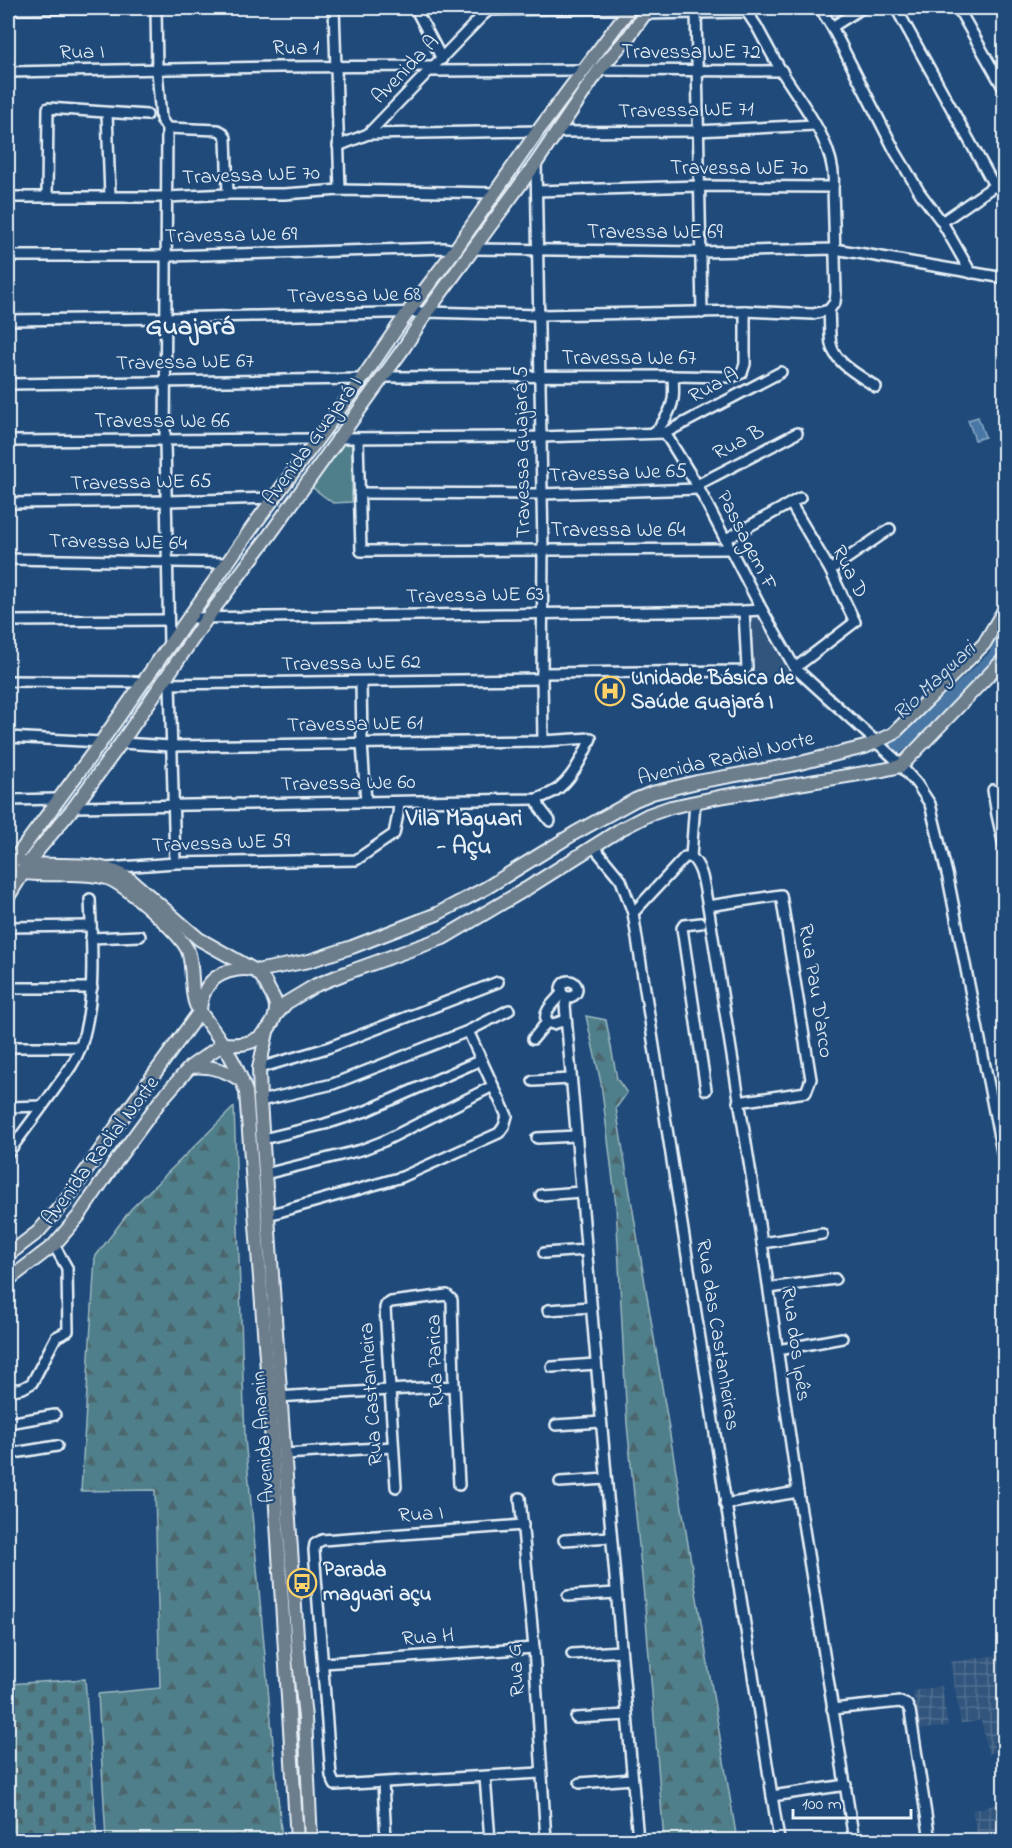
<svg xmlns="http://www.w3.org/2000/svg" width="1012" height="1848" font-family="'Indie Flower',sans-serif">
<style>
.built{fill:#33547d}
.industrial{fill:url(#industrial-grid)}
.forest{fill:url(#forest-firs);stroke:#9cb8c1;stroke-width:1.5}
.cemetery{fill:url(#cemetery-stones);stroke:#9cb8c1;stroke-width:1.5}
.park{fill:#507f8a;stroke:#9cb8c1;stroke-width:1.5}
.water{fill:#4a77a5;stroke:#89a8c6;stroke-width:1.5}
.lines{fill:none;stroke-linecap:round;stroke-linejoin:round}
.river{stroke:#4a77a5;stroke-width:14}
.minor-casing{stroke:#e8f1f8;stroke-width:14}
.major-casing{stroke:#e8f1f8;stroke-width:16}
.minor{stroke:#1f4a7a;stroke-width:9}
.major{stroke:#6c7d8c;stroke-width:12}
.labels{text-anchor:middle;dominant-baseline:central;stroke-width:4.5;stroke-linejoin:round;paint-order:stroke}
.street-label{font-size:21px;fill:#e8f1f8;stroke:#1f4a7a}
.poi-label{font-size:21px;font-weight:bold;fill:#e8f1f8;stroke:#1f4a7a;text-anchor:start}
.water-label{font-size:22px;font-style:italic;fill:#d0dfec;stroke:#1f4a7a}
.quarter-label{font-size:24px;font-weight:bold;fill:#e8f1f8;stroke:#1f4a7a}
.district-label{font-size:27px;font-weight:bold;fill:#e8f1f8;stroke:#1f4a7a}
</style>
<defs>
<pattern id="industrial-grid" width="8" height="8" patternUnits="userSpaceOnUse" patternTransform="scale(1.5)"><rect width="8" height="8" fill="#33547d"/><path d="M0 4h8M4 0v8" fill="none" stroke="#516d90"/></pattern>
<pattern id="forest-firs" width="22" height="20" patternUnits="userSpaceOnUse" patternTransform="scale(1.5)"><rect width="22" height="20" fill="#507f8a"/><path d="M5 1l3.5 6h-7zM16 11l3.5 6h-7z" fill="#4c666d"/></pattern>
<pattern id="cemetery-stones" width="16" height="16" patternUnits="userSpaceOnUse" patternTransform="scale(1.5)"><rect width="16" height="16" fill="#507f8a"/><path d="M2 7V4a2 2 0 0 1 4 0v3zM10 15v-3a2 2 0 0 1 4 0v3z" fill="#4c666d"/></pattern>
</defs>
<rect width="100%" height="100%" fill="#1f4a7a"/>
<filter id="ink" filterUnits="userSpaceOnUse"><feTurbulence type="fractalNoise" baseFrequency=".0167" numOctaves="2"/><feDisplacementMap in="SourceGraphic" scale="12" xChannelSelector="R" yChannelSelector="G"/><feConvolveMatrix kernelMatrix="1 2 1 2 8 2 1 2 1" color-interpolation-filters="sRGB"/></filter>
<g filter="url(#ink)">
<polygon class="built" points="760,617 791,678 756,678 747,618"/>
<g class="industrial">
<polygon points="1004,1654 1004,1750 988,1754 981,1720 961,1724 950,1662"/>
<polygon points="942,1686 948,1726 919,1730 913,1691"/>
<polygon points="1004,1803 1004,1840 978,1840 972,1810"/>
</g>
<g class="forest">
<polygon points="586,1016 606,1020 617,1079 627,1093 616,1108 737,1840 664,1840 645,1607 627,1424 616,1205 601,1083"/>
<polygon points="234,1107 245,1438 282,1840 106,1840 98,1694 160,1688 155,1490 81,1491 95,1257 131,1209"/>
</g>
<polygon class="cemetery" points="85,1679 97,1840 8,1840 8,1684"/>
<polygon class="park" points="338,443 352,444 352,502 333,503 309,485"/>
<polygon class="water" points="978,417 985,437 975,440 968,420"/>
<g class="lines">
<polyline class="river" points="889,754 927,721 995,657 1004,637"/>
<g class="minor-casing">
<g id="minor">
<polyline points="156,8 157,70 161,119 167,128 165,440 169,644"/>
<polyline points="334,8 340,190"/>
<polyline points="415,8 442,59"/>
<polyline points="820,8 832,27 895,151 920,193 942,222 971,273"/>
<polyline points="896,8 995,187"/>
<polyline points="958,8 1004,89"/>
<polyline points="8,9 139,8"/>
<polyline points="489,10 629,8"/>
<polyline points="696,10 702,313"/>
<path d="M645 14 747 12 757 27C765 42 773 57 782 72 802 104 838 148 833 187L836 293 835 302 829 310C830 321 829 333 831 344 835 364 861 376 876 387"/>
<polyline points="832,27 862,8"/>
<polyline points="599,70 782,71"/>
<polyline points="430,71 584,70"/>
<polyline points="8,72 279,67 435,66"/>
<polyline points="107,113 110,196"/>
<polyline points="167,128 218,130 222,132 226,138 228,194"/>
<polyline points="558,132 697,131 815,125"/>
<polyline points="368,134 538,131"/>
<polyline points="338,146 368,134 483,15 492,8"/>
<polyline points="536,163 543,549 542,679 543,741"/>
<polyline points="537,191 699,186 833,187"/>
<polyline points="47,196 48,108 147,115"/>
<polyline points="8,197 167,197 228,194 284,194 340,190 495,193"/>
<polyline points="942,222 1004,179"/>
<polyline points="474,249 701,252 835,249 1004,278"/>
<polyline points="8,256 167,256 445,248 455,250"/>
<polyline points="8,320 166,318 427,312 539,315 745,311 813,314 829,310"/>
<polyline points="382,377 673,376 732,377 742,373 745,364 745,311"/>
<polyline points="8,384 362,379"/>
<path d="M652 433C659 430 661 425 665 419 675 403 674 394 673 376"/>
<polyline points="665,433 697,485 762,610 795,668 894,758 917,784 930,804 948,878 1004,1162"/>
<polyline points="337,438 540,437 665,433 781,372"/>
<polyline points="358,439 361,551 731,549"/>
<polyline points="8,441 317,439"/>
<polyline points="697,485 797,433"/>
<polyline points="359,493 541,494 699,489"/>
<polyline points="8,503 168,501 276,498"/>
<polyline points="791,504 830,570 855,622 795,668"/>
<polyline points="726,539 800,498"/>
<polyline points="8,559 227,563"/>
<polyline points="830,570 890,529"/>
<polyline points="190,618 744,611 762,610"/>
<polyline points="8,621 168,620"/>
<polyline points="542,673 744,671 747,668 744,611"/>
<polyline points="8,681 143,682"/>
<polyline points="361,682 362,743 366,802"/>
<polyline points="170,683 175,863"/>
<polyline points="161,684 542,679"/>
<polyline points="8,737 101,742"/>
<polyline points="993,790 997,815 1004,846"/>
<polyline points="537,799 540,808 550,821"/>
<polyline points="8,800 58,799"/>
<path d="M74 807 537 799C545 796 553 793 559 788 574 776 584 755 591 738L543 741 171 746 121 743"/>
<polyline points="593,846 621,880 633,913 779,1840"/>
<path d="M691 857C704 868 704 890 708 906L762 1243 798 1492 854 1840"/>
<polyline points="691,857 695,802"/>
<polyline points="107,868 175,863 356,860 394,834 398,814 399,802"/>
<polyline points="708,906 781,895 811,1079 806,1092 738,1102"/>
<polyline points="633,913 685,857 691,857"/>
<polyline points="701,923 684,925 682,928 706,1090"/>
<polyline points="8,927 91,926"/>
<polyline points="91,938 140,936"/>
<circle cx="569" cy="989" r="8"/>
<polyline points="8,988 92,988"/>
<path d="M562 993C556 1001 541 1012 547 1022L553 1024 566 1020"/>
<polyline points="567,997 565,1005 638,1840"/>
<polyline points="533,1039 547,1022"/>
<polyline points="8,1047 81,1047"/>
<polyline points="259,1068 327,1048 498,982"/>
<polyline points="533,1081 571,1079"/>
<polyline points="260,1101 333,1084 468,1031 509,1010"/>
<polyline points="8,1107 42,1106"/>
<polyline points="537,1138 576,1136"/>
<polyline points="263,1139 325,1124 366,1111 481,1060"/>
<path d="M8 1153C24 1131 41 1109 57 1086 66 1074 76 1061 81 1046 96 998 92 949 90 899"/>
<polyline points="265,1174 361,1150 384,1141 493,1086"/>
<polyline points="541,1195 581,1192"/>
<polyline points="268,1215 402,1177 499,1133 504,1126 507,1116 468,1031"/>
<polyline points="762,1243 822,1234"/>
<polyline points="544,1253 586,1250"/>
<polyline points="769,1288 835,1279"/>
<polyline points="548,1310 591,1307"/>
<polyline points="778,1350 842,1338"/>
<polyline points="552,1367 596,1364"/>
<polyline points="8,1391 23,1388 32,1383 56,1337 68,1331 67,1268 54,1245"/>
<polyline points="277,1397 454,1386"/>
<polyline points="8,1423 55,1415"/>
<polyline points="556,1425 601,1422"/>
<polyline points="8,1454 57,1446"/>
<polyline points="285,1454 393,1447"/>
<polyline points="560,1482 606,1479"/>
<polyline points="396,1487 385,1308 386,1305 391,1302 447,1295 452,1300 454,1386 459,1485"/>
<polyline points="520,1498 534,1648 546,1840"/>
<polyline points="725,1504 798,1492"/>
<polyline points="523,1525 322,1540 315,1544 314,1550 331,1776 335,1785 540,1773"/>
<polyline points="564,1540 611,1537"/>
<polyline points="568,1596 616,1593"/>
<polyline points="572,1654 621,1651"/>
<polyline points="324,1663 534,1648"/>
<polyline points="832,1709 900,1702 907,1705 910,1711 930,1840"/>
<polyline points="576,1718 627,1715"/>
<polyline points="485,1777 490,1840"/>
<polyline points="383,1783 386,1840"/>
<polyline points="580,1783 632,1779"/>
<polyline points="772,1796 846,1785"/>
</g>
</g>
<g class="major-casing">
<g id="major">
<path d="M24 863C62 869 98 857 132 881L199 939 256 971"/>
<polyline points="8,868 101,742 254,525 362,379 408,312 455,250 538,131 630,8"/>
<path d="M8 869C40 880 75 869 107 878 125 884 181 934 188 951 194 967 190 992 196 1005 204 1019 214 1030 222 1043 233 1058 240 1074 246 1092L269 1397 297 1840"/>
<polyline points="8,897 34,855 74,807 121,743 207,618 268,537 403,349 427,312 536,163 599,70 629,36 649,8"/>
<polyline points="256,971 309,961 352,947 437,914 486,888 575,833 635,800 652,793 697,782 792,765 865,747 893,734 984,644 1004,610"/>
<path d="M200 1010C201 996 207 982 220 975 229 970 245 967 255 971 262 975 266 983 269 990 271 994 274 998 275 1002 280 1020 263 1040 246 1043 239 1045 231 1044 223 1044"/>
<polyline points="275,1016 286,1003 316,985 346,973 443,938 526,889 621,829 648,815 671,807 719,797 883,770 901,766 1004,659"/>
<polyline points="267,1032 259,1068 260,1101 298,1650 305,1718 311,1840"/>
<path d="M191 1067C210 1065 226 1070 242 1081"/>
<polyline points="8,1255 38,1232 67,1199 123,1117 200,1011"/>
<polyline points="8,1280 54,1245 78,1217 119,1157 160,1101 190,1067 223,1044"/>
</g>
</g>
<use href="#minor" class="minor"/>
<use href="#major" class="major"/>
</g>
</g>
<defs>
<g id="hospital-ring" transform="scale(1.5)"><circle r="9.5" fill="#1f4a7a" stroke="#ffd166" stroke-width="1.5"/><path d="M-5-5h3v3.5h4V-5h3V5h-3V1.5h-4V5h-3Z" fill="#ffd166"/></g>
<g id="bus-ring" transform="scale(1.5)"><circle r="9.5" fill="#1f4a7a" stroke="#ffd166" stroke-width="1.5"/><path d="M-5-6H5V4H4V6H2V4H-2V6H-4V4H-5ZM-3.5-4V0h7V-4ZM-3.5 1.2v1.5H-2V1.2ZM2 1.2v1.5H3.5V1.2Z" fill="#ffd166"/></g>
</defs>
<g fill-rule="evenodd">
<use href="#hospital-ring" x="610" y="691"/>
<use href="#bus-ring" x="302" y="1583"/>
</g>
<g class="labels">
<g class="street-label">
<text x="296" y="49">Rua 1</text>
<text transform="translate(82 53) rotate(-1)">Rua I</text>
<text x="691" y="53">Travessa WE 72</text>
<text transform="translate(406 70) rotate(-46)">Avenida A</text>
<text transform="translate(686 111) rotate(-1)">Travessa WE 71</text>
<text x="739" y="169">Travessa WE 70</text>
<text transform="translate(251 176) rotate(-2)">Travessa WE 70</text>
<text x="655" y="233">Travessa WE 69</text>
<text transform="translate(231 236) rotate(-1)">Travessa We 69</text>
<text transform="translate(354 296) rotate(-1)">Travessa We 68</text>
<text x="629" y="359">Travessa We 67</text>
<text transform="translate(185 363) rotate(-1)">Travessa WE 67</text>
<text transform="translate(714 386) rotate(-28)">Rua A</text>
<text x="162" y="422">Travessa We 66</text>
<text transform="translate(313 441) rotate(-54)">Avenida Guajará I</text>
<text transform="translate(739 443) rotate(-27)">Rua B</text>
<text transform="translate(523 452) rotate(-91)">Travessa Guajará 5</text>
<text transform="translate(618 474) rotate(-2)">Travessa We 65</text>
<text transform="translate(141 483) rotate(-1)">Travessa WE 65</text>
<text x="618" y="531">Travessa We 64</text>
<text transform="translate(746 541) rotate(63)">Passagem F</text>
<text transform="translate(118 543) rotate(1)">Travessa WE 64</text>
<text transform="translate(849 572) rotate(63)">Rua D</text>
<text transform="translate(475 596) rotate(-1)">Travessa WE 63</text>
<text transform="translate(351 664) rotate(-1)">Travessa WE 62</text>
<text transform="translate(355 725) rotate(-1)">Travessa WE 61</text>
<text transform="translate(726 759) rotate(-13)">Avenida Radial Norte</text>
<text transform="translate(348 784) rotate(-1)">Travessa We 60</text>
<text transform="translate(221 844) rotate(-2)">Travessa WE 59</text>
<text transform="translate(815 991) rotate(81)">Rua Pau D'arco</text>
<text transform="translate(101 1151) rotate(-53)">Avenida Radial Norte</text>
<text transform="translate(717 1335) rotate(81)">Rua das Castanheiras</text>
<text transform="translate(795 1344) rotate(82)">Rua dos Ipês</text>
<text transform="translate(436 1361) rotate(-92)">Rua Parica</text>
<text transform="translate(372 1394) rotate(-94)">Rua Castanheira</text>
<text transform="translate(264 1437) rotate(-94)">Avenida Ananin</text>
<text transform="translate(421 1515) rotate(-4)">Rua I</text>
<text transform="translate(428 1638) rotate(-4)">Rua H</text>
<text transform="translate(517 1670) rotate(-94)">Rua G</text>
</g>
<g class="poi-label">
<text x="631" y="679">Unidade Básica de<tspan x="631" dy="24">Saúde Guajará I</tspan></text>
<text x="323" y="1571">Parada<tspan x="323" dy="24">maguari açu</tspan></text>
</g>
<g class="water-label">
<text transform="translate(935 682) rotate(-43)">Rio Maguari</text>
</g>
<g class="quarter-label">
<text x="464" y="819">Vila Maguari<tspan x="464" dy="28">- Açu</tspan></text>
</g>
<g class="district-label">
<text x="190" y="327">Guajará</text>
</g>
</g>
<rect width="1012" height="1848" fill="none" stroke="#1f4a7a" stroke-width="30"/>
<rect x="15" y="15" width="982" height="1818" fill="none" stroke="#e8f1f8" stroke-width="2" filter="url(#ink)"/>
<path d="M793 1809v9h118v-9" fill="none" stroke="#e8f1f8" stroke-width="3"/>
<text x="802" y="1809" font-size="18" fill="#e8f1f8" stroke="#1f4a7a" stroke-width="4.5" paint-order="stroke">100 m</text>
</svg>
